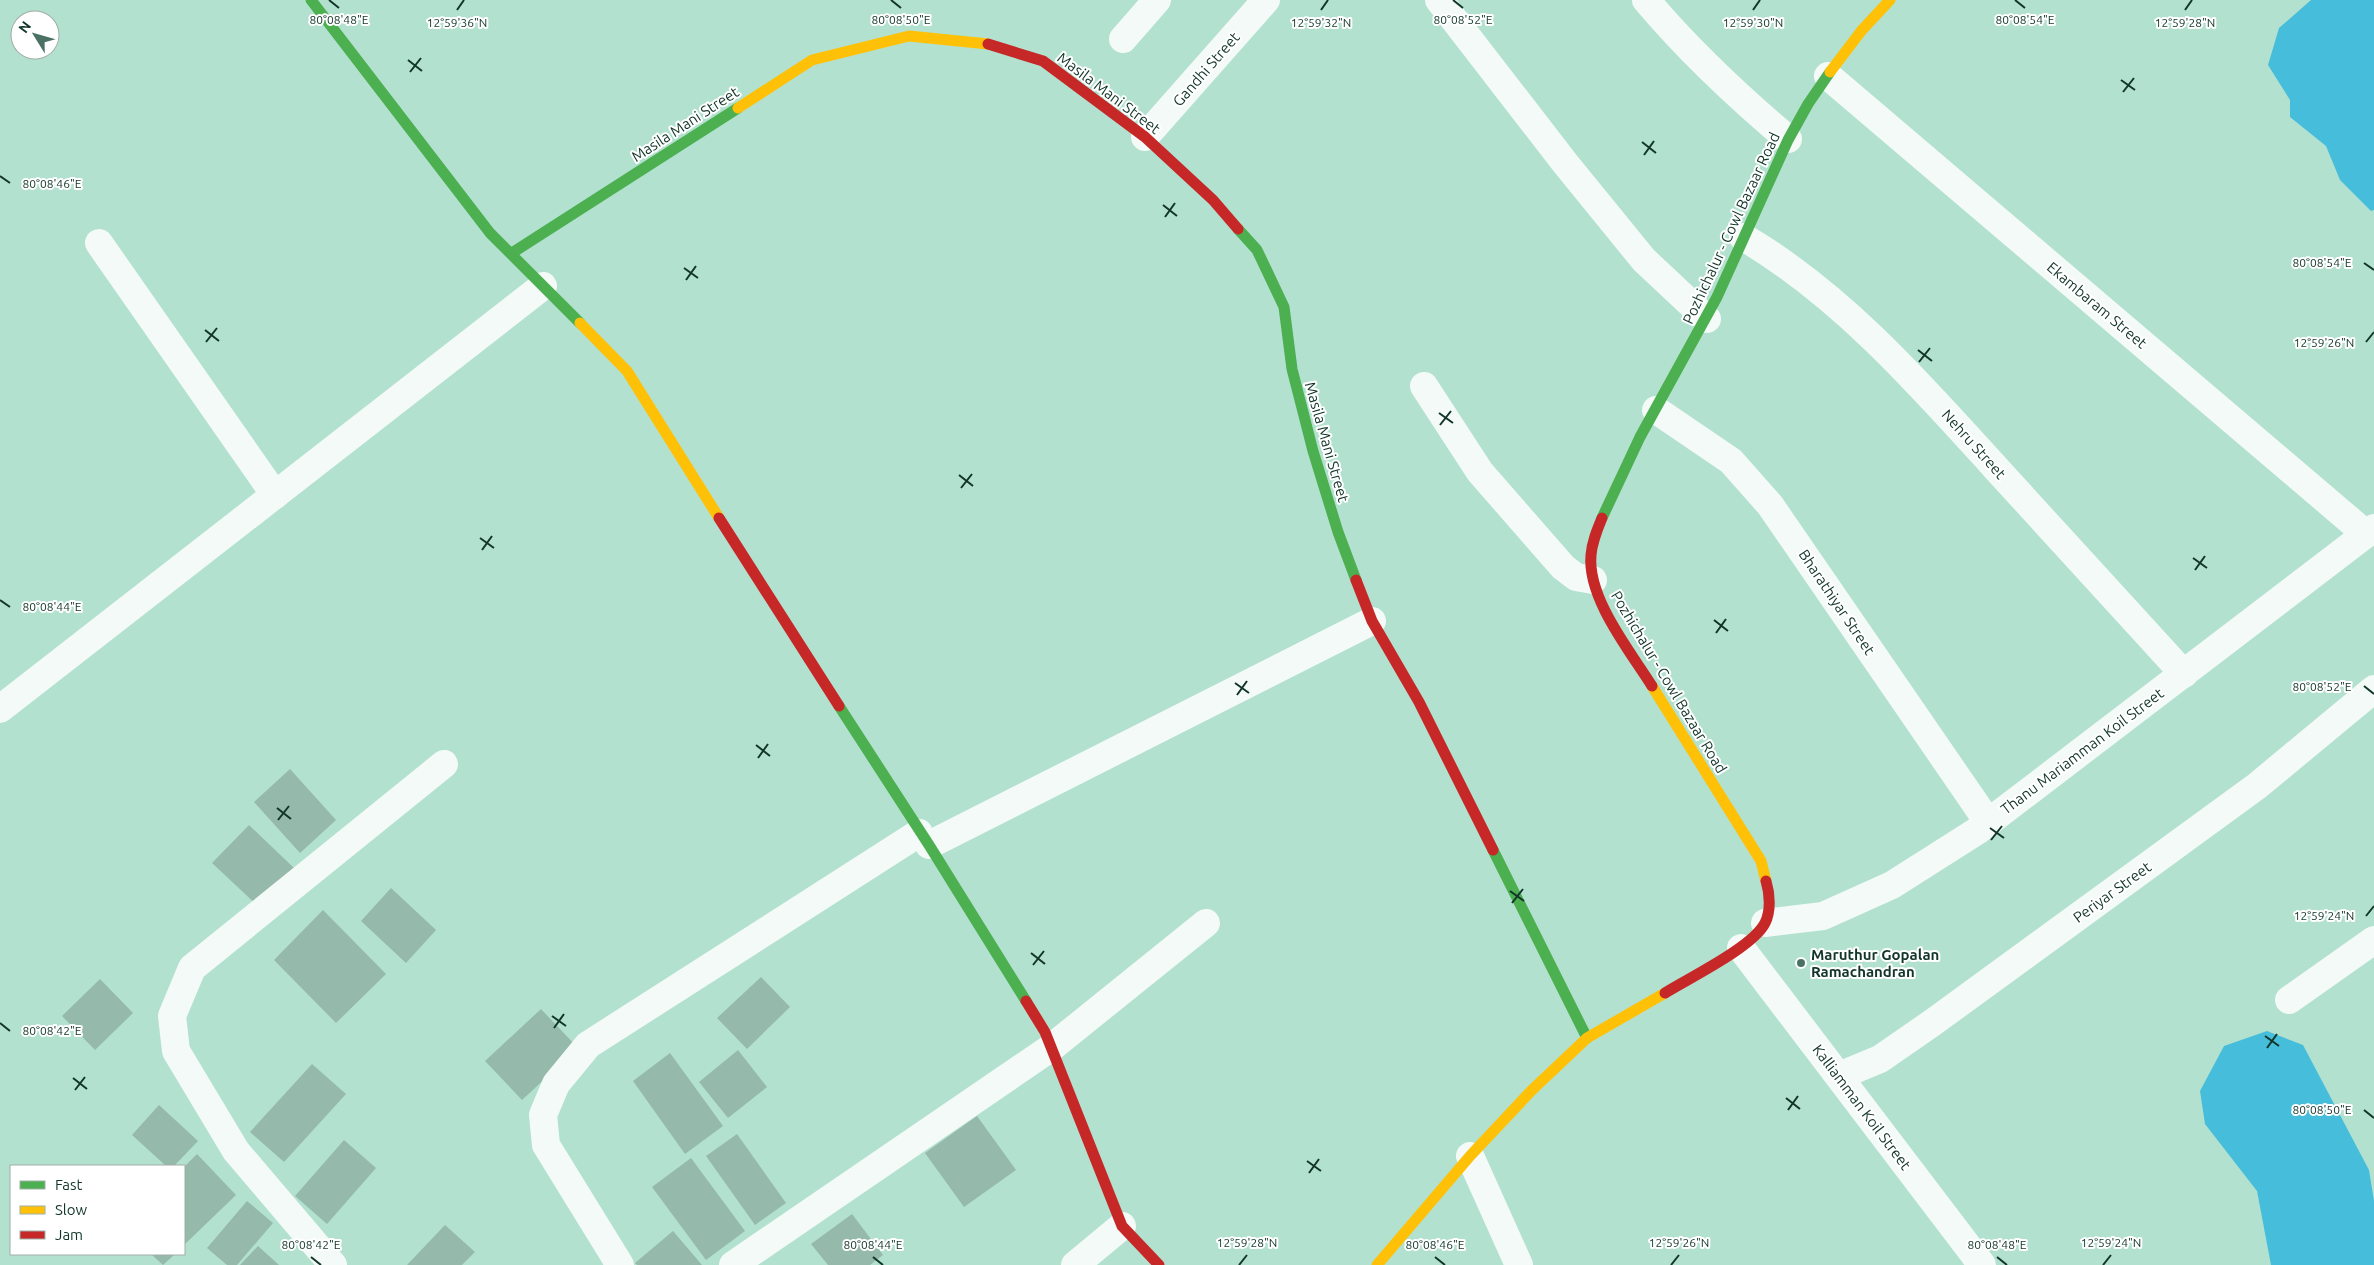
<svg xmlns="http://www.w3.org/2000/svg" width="2374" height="1265" font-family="Ubuntu,sans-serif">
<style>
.water{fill:#46bdda}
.building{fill:#95b9ab}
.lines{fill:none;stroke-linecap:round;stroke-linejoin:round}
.street{stroke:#f4faf8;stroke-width:28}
.fast{stroke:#4caf50;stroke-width:11}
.slow{stroke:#ffc107;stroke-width:11}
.jam{stroke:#c62828;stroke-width:11}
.ticks{fill:none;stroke:#123529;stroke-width:2}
.poi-dot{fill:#4a7163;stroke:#fff;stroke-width:2}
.labels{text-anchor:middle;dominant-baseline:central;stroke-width:4;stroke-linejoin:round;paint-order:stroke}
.street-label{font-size:15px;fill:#123529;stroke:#fff}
.poi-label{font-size:15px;font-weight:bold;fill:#123529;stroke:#fff;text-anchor:start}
.ticks-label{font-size:12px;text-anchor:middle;fill:#123529;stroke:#fff;stroke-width:4;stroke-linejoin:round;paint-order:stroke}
</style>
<rect width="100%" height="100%" fill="#b3e1cf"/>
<g class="water">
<polygon points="2311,0 2374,0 2374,210 2371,211 2340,180 2326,146 2290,117 2290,100 2268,65 2279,28"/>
<polygon points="2267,1031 2303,1045 2369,1170 2374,1201 2374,1265 2271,1265 2257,1191 2205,1124 2200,1091 2224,1046"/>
</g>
<g class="building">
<polygon points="290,769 336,820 300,853 254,802"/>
<polygon points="249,825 294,868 258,906 212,863"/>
<polygon points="391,888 436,930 406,963 361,921"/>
<polygon points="323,910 386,974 336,1023 274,960"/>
<polygon points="761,977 790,1007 747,1049 717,1018"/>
<polygon points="100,979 133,1013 95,1050 62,1016"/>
<polygon points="541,1009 578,1048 522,1100 485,1061"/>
<polygon points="738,1050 767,1087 728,1118 699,1082"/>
<polygon points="670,1053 723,1126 685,1154 633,1081"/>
<polygon points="312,1064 346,1094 284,1162 250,1132"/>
<polygon points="159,1105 198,1141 174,1166 166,1166 132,1135"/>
<polygon points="977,1116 1016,1170 964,1207 925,1153"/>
<polygon points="737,1134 786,1203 755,1225 706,1156"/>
<polygon points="344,1140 376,1168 327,1224 295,1196"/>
<polygon points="197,1154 236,1195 184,1245 184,1167"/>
<polygon points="691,1158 745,1231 706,1260 652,1187"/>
<polygon points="247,1201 273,1223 237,1265 227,1265 207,1248"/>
<polygon points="852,1214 883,1255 870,1265 828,1265 811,1244"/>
<polygon points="445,1225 475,1252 462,1265 407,1265"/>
<polygon points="673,1231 702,1265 637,1265 635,1263"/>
<polygon points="258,1246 279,1265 240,1265"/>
<polygon points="151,1254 175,1254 163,1265"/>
</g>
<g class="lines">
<g class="street">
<polyline points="1439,0 1565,163 1644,260 1707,319"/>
<path d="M1646 0C1689 51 1737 96 1788 139"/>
<polyline points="1123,39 1157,0"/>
<polyline points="1828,76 2366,534"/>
<polyline points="1145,137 1266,0"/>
<path d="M1743 237C1840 294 1918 382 1993 465 2057 535 2120 604 2184 674"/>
<polyline points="99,243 275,495"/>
<polyline points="1424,386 1480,472 1563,567 1576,577 1593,580"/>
<polyline points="1656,410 1731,461 1770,505 1988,822"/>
<polyline points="0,709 543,286"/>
<polyline points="929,845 1372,621"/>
<polyline points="1765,923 1823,916 1892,885 1977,831 2374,528"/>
<polyline points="1741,948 1982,1265"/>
<polyline points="2289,1000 2374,940"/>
<polyline points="1839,1076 1880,1059 1932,1023 2257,786 2374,689"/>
<polyline points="1470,1156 1519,1265"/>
<polyline points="333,1265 236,1151 176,1051 172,1016 192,968 444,764"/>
<polyline points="620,1265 546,1145 543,1115 556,1084 588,1045 919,833"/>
<polyline points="733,1265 1052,1047 1206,923"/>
<polyline points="1075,1265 1122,1226"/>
</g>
<g class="fast">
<polyline points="311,0 490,233 580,323"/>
<polyline points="1238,229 1257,250 1284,307 1292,369 1313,451 1338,532 1356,580"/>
<polyline points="512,253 738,108"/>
<polyline points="1602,518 1640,437 1717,297 1788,140 1808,104 1830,72"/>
<polyline points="839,706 929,845 1026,1001"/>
<polyline points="1493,850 1587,1038"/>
</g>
<g class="slow">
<polyline points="1830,72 1862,30 1890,0"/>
<polyline points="738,108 812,60 909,36 988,44"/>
<polyline points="580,323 627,371 719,518"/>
<polyline points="1652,686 1761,861 1766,881"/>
<polyline points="1377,1265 1470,1156 1532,1090 1587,1038 1665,993"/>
</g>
<g class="jam">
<polyline points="988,44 1043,61 1145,137 1213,200 1238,229"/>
<polyline points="719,518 839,706"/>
<path d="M1602 518C1597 530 1592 542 1591 555 1587 598 1630 651 1652 686"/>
<polyline points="1356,580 1372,621 1419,702 1493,850"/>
<path d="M1665 993C1689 978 1753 947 1765 923 1771 911 1770 894 1766 881"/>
<polyline points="1026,1001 1045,1032 1122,1226 1159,1265"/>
</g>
</g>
<path class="ticks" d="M329 0 339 8M891 0 901 8M1453 0 1463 8M2015 0 2025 8M457 10 464 0M1321 10 1328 0M1753 10 1760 0M2185 10 2192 0M408 60 422 71M410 72 421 58M2121 80 2135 90M2123 92 2134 78M1642 142 1656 153M1644 155 1654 141M0 176 10 183M1163 205 1177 216M1165 217 1175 203M2364 263 2374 270M684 268 698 278M686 280 696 266M205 330 219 341M206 342 217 328M2366 342 2374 332M1918 350 1932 361M1919 362 1930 348M1439 413 1453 423M1440 425 1451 411M959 475 973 486M961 488 972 474M480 538 494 548M482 550 492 536M2193 558 2207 568M2195 570 2205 556M0 600 10 607M1714 620 1728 631M1716 633 1726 619M1235 683 1249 693M2364 686 2374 694M1237 695 1247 681M756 745 770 756M758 758 768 744M277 808 291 819M278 820 289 806M1990 828 2004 838M1991 840 2002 826M1510 891 1524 901M1512 903 1523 889M2366 916 2374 906M1031 953 1045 964M1033 965 1044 951M552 1016 566 1026M0 1023 10 1031M554 1028 564 1014M2265 1036 2279 1046M2267 1048 2277 1034M73 1078 87 1089M75 1090 85 1077M1786 1098 1800 1109M1788 1110 1798 1096M2364 1110 2374 1118M1307 1161 1321 1171M1309 1173 1319 1159M311 1257 321 1265M873 1257 883 1265M1435 1257 1445 1265M1997 1257 2007 1265M1239 1265 1247 1255M1671 1265 1679 1255M2103 1265 2111 1255"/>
<circle class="poi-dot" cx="1801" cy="963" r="5"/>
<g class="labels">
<g class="street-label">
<text transform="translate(1206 69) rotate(-49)">Gandhi Street</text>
<text transform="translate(1109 93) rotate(37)">Masila Mani Street</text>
<text transform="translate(685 124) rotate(-33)">Masila Mani Street</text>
<text transform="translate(1731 228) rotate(-65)">Pozhichalur - Cowl Bazaar Road</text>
<text transform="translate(2097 305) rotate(40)">Ekambaram Street</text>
<text transform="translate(1327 442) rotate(74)">Masila Mani Street</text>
<text transform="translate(1974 444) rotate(48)">Nehru Street</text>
<text transform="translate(1837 602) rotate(56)">Bharathiyar Street</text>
<text transform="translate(1669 682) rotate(59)">Pozhichalur - Cowl Bazaar Road</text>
<text transform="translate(2082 751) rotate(-37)">Thanu Mariamman Koil Street</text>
<text transform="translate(2112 892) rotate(-36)">Periyar Street</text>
<text transform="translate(1862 1107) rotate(53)">Kalliamman Koil Street</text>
</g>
<g class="poi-label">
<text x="1811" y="954">Maruthur Gopalan<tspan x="1811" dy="17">Ramachandran</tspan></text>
</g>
</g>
<g class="ticks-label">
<text x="339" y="24">80°08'48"E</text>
<text x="901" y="24">80°08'50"E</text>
<text x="1463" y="24">80°08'52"E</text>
<text x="2025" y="24">80°08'54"E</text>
<text x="457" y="27">12°59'36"N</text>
<text x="1321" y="27">12°59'32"N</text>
<text x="1753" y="27">12°59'30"N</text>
<text x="2185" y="27">12°59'28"N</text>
<text x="52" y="188">80°08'46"E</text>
<text x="2322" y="267">80°08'54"E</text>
<text x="2324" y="347">12°59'26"N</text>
<text x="52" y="611">80°08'44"E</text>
<text x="2322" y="691">80°08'52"E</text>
<text x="2324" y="920">12°59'24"N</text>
<text x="52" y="1035">80°08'42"E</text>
<text x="2322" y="1114">80°08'50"E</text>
<text x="1247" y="1247">12°59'28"N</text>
<text x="1679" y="1247">12°59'26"N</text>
<text x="2111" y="1247">12°59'24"N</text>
<text x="311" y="1249">80°08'42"E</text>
<text x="873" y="1249">80°08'44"E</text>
<text x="1435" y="1249">80°08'46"E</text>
<text x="1997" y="1249">80°08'48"E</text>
</g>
<rect x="10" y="1165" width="175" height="90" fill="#ffffff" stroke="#a0aea9"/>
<rect x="20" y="1181" width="25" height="8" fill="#4caf50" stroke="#a0aea9"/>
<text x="55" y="1190" font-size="15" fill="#123529">Fast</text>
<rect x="20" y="1206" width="25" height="8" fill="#ffc107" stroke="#a0aea9"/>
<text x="55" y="1215" font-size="15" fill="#123529">Slow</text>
<rect x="20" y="1231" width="25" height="8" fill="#c62828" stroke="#a0aea9"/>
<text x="55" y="1240" font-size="15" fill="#123529">Jam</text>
<g transform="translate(35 35) rotate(307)"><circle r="24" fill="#ffffff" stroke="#a0aea9"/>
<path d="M0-4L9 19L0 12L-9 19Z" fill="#4a7163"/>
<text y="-8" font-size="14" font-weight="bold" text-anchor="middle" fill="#123529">N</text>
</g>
</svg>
